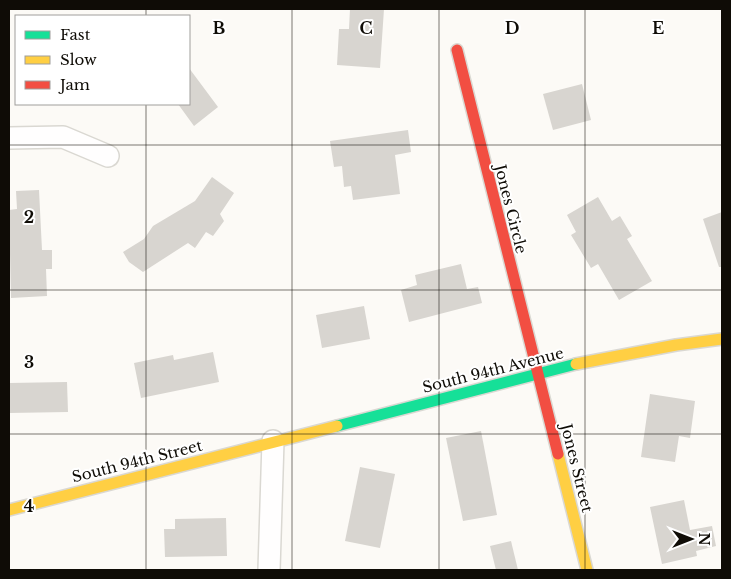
<svg xmlns="http://www.w3.org/2000/svg" width="731" height="579" font-family="'Libre Baskerville',serif">
<style>
.building{fill:#d8d5d0}
.lines{fill:none;stroke-linecap:round;stroke-linejoin:round}
.street-casing{stroke:#dad8d2;stroke-width:24}
.fast-casing{stroke:#dad8d2;stroke-width:14}
.slow-casing{stroke:#dad8d2;stroke-width:14}
.jam-casing{stroke:#dad8d2;stroke-width:14}
.street{stroke:#fffefe;stroke-width:21}
.fast{stroke:#16e098;stroke-width:11}
.slow{stroke:#ffcf43;stroke-width:11}
.jam{stroke:#f24e42;stroke-width:11}
.grid{fill:none;stroke:#0f0c06;stroke-width:1;stroke-opacity:0.55}
.labels{text-anchor:middle;dominant-baseline:central;stroke-width:4;stroke-linejoin:round;paint-order:stroke}
.street-label{font-size:15px;fill:#0f0c06;stroke:#fff}
.grid-label{font-size:16px;text-anchor:middle;font-weight:bold;fill:#0f0c06;stroke:#fff;stroke-width:4;stroke-linejoin:round;paint-order:stroke}
</style>
<rect width="100%" height="100%" fill="#fcfaf6"/>
<g class="building">
<polygon points="350,9 384,9 380,68 337,65 339,29 349,29"/>
<polygon points="189,68 218,107 194,126 178,104 189,104"/>
<polygon points="582,84 591,120 553,130 543,94"/>
<polygon points="408,130 411,152 395,155 400,194 353,200 351,186 344,187 342,166 334,167 330,141"/>
<polygon points="212,177 234,193 220,214 224,221 213,236 206,232 195,248 188,243 143,272 129,262 123,252 144,239 153,226 195,201"/>
<polygon points="39,190 42,250 52,250 52,269 46,269 47,296 11,298 9,210 17,209 16,191"/>
<polygon points="598,197 612,221 620,216 632,236 627,239 652,281 619,300 598,264 591,268 571,235 576,232 567,215"/>
<polygon points="722,212 722,267 719,267 703,219"/>
<polygon points="461,264 467,289 478,287 482,303 409,322 401,290 417,285 415,275"/>
<polygon points="364,306 370,339 322,348 316,315"/>
<polygon points="213,352 219,382 141,398 134,363 173,355 174,360"/>
<polygon points="67,382 68,412 9,413 9,383"/>
<polygon points="650,394 695,401 690,438 679,436 675,462 641,457"/>
<polygon points="481,431 497,515 463,521 446,438"/>
<polygon points="360,467 395,474 380,548 345,541"/>
<polygon points="684,500 690,530 712,526 716,546 696,551 697,556 662,564 650,507"/>
<polygon points="226,518 227,556 165,557 164,529 175,529 175,519"/>
<polygon points="511,541 518,570 496,570 490,546"/>
</g>
<g class="lines">
<g class="street-casing">
<g id="street">
<polyline points="9,138 63,137 108,156"/>
<polyline points="269,570 273,441"/>
</g>
</g>
<g class="fast-casing">
<polyline id="fast" points="337,426 576,364"/>
</g>
<g class="slow-casing">
<g id="slow">
<polyline points="576,364 676,345 722,339"/>
<polyline points="558,454 587,570"/>
<polyline points="9,510 337,426"/>
</g>
</g>
<g class="jam-casing">
<polyline id="jam" points="457,50 558,454"/>
</g>
<use href="#street" class="street"/>
<use href="#fast" class="fast"/>
<use href="#slow" class="slow"/>
<use href="#jam" class="jam"/>
</g>
<path class="grid" d="M146 9V16M292 9V570M439 9V570M585 9V570M146 104V570M9 145H722M9 290H722M9 434H722"/>
<g class="labels">
<g class="street-label">
<text transform="translate(511 209) rotate(76)">Jones Circle</text>
<text transform="translate(493 370) rotate(-14)">South 94th Avenue</text>
<text transform="translate(137 461) rotate(-14)">South 94th Street</text>
<text transform="translate(577 468) rotate(76)">Jones Street</text>
</g>
</g>
<g class="grid-label">
<text x="219" y="34">B</text>
<text x="366" y="34">C</text>
<text x="512" y="34">D</text>
<text x="658" y="34">E</text>
<text x="29" y="223">2</text>
<text x="29" y="368">3</text>
<text x="29" y="512">4</text>
</g>
<rect width="731" height="579" fill="none" stroke="#0f0c06" stroke-width="20"/>
<rect x="15" y="15" width="175" height="90" fill="#ffffff" stroke="#9f9e9b"/>
<rect x="25" y="31" width="25" height="8" fill="#16e098" stroke="#9f9e9b"/>
<text x="60" y="40" font-size="15" fill="#0f0c06">Fast</text>
<rect x="25" y="56" width="25" height="8" fill="#ffcf43" stroke="#9f9e9b"/>
<text x="60" y="65" font-size="15" fill="#0f0c06">Slow</text>
<rect x="25" y="81" width="25" height="8" fill="#f24e42" stroke="#9f9e9b"/>
<text x="60" y="90" font-size="15" fill="#0f0c06">Jam</text>
<g transform="translate(691 539) rotate(90)" stroke="#ffffff" stroke-width="4" paint-order="stroke">
<path d="M0-4L9 19L0 12L-9 19Z" fill="#0f0c06"/>
<text y="-8" font-size="14" font-weight="bold" text-anchor="middle" fill="#0f0c06">N</text>
</g>
</svg>
